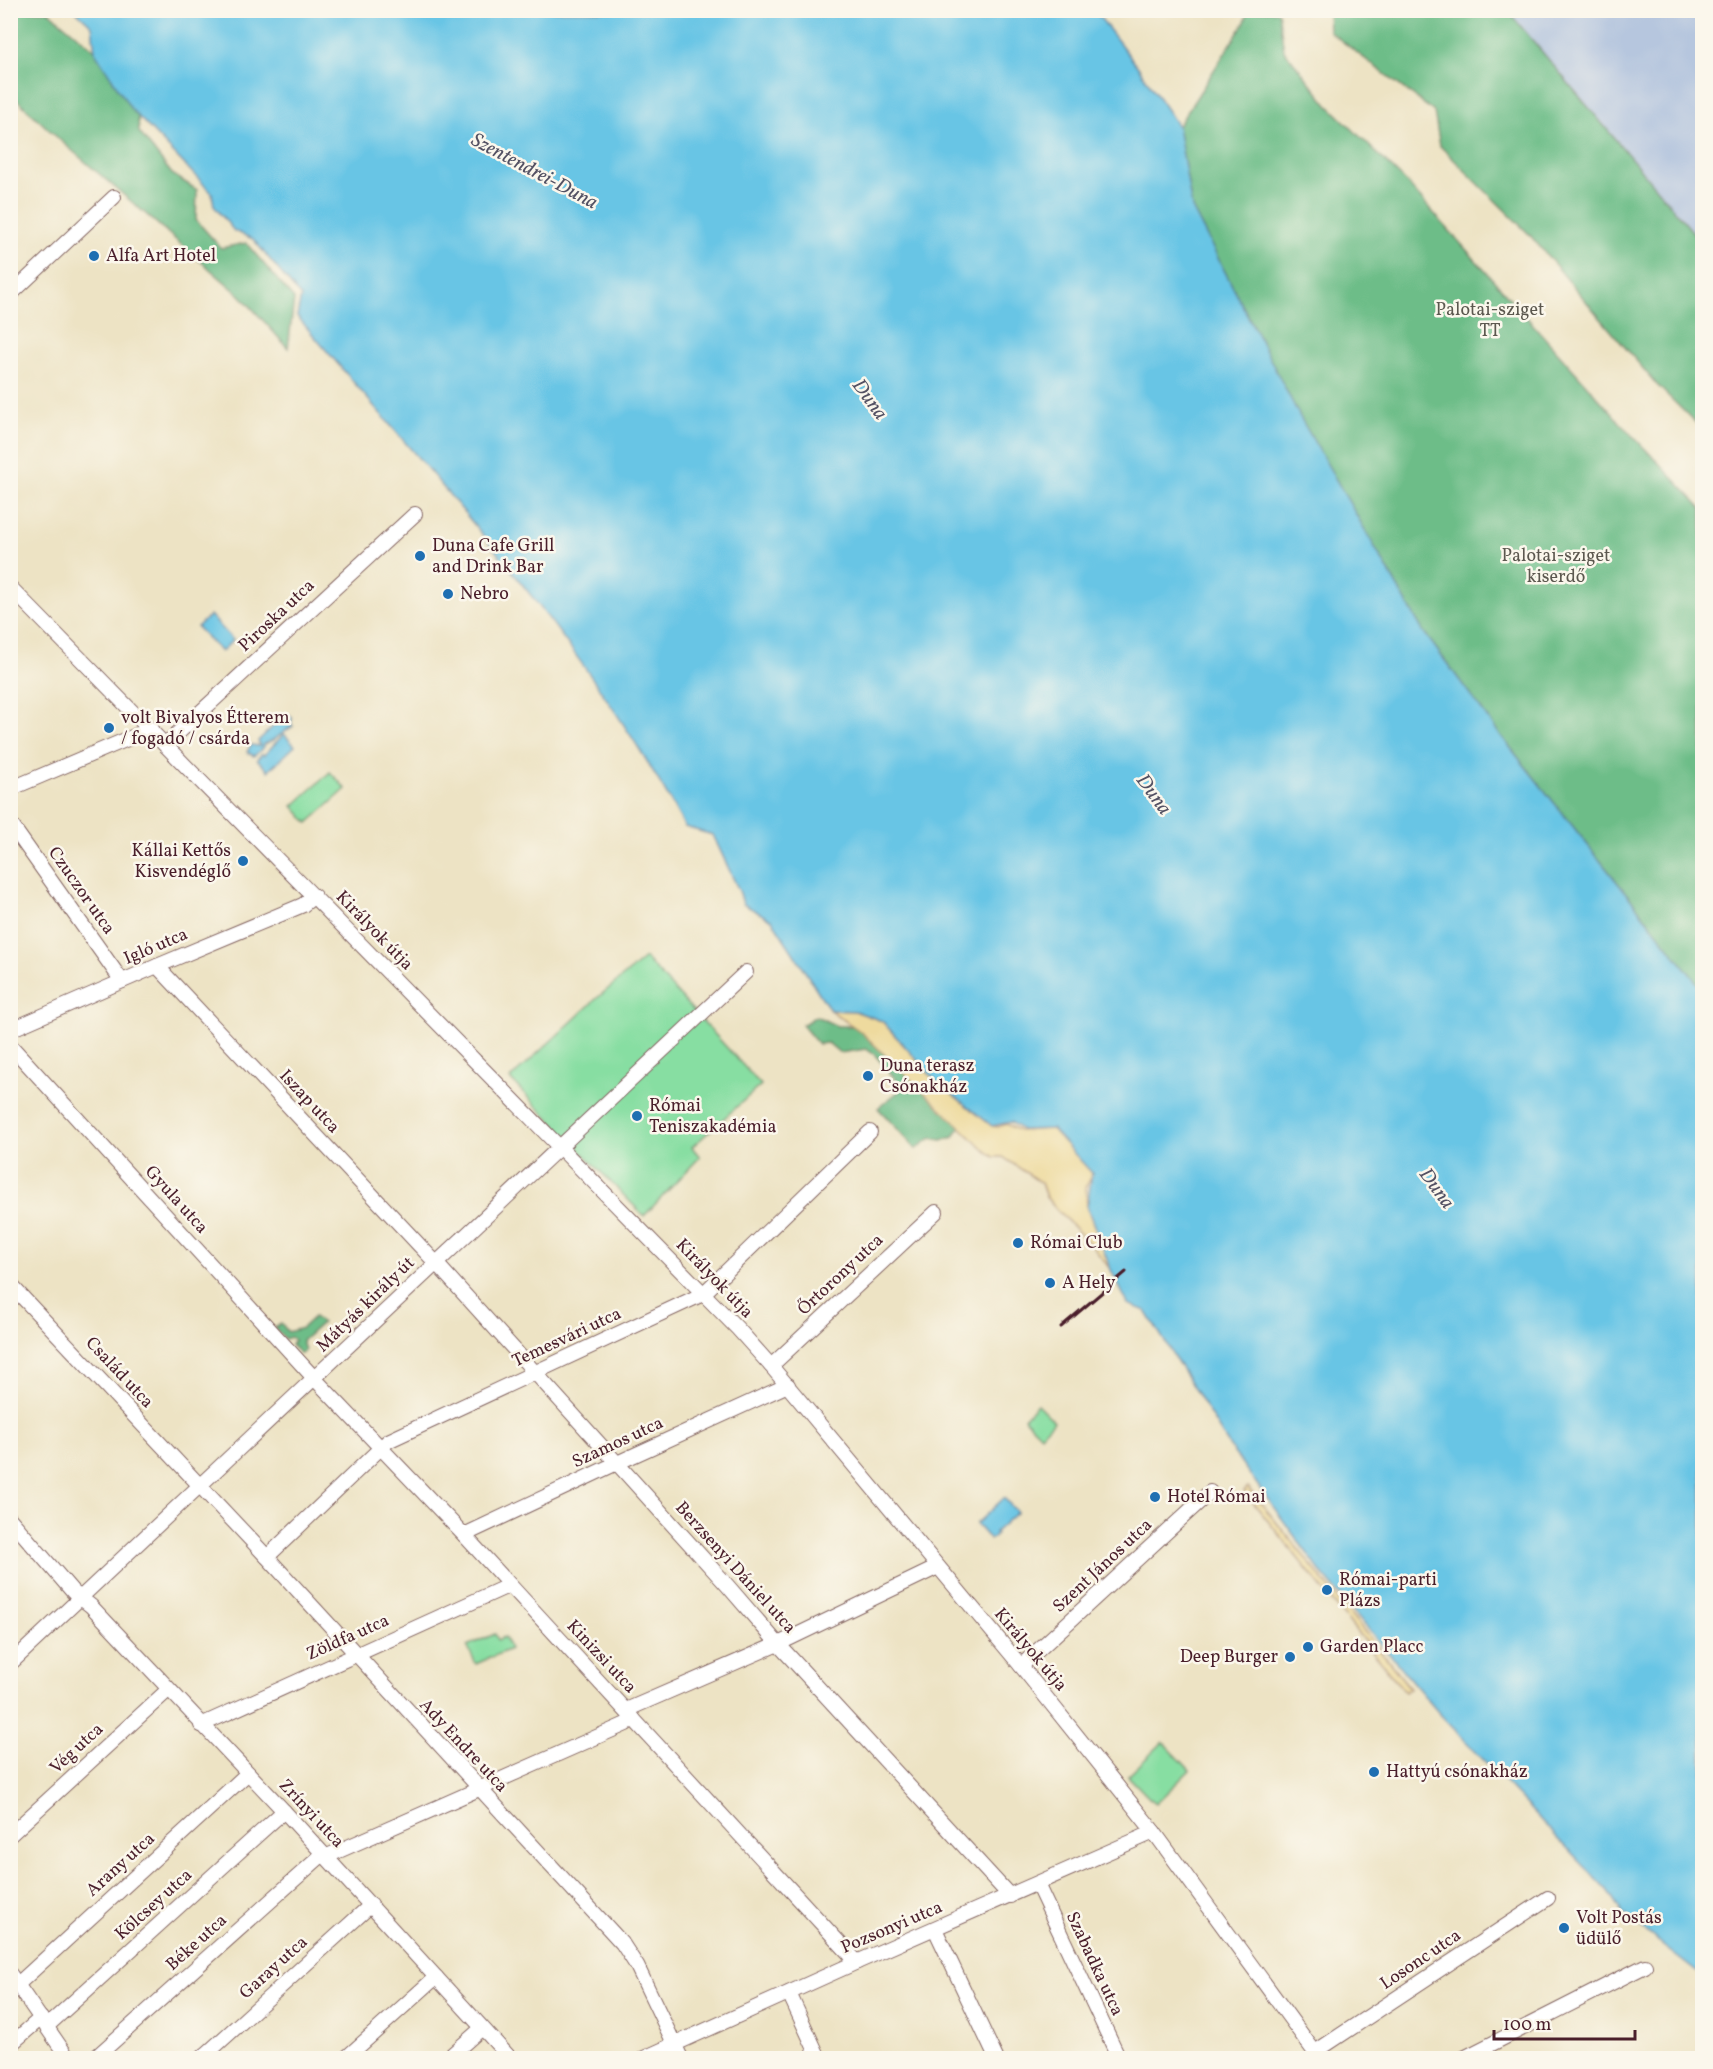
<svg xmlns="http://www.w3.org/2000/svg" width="1713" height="2069" font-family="Vollkorn,serif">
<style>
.industrial{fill:#b6c6de}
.green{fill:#87dea2;stroke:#687e66;stroke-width:1.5}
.forest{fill:#6dbd88;stroke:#5c6e5a;stroke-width:1.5}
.sand{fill:#eeda9e;stroke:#9c7c64;stroke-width:1.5}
.water{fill:#67c5e5;stroke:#587288;stroke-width:1.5}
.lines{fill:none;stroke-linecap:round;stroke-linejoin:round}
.minor-casing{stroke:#836461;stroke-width:16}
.minor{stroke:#fff;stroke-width:14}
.rail{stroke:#4a1f2b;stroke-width:3}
.poi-dot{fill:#1f6fb2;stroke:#fbf7ec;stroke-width:2}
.labels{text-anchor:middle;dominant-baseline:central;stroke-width:5;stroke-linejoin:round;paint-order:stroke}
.poi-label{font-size:18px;fill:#4a1f2b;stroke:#fbf7ec;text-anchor:start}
.park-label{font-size:18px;fill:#5c584f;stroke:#fbf7ec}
.street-label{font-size:18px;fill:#4a1f2b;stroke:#fbf7ec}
.water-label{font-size:20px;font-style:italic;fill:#535163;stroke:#fbf7ec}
</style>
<rect width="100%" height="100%" fill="#fbf7ec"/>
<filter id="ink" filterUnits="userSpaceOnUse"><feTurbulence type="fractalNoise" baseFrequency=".0167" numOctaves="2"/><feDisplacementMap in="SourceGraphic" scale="12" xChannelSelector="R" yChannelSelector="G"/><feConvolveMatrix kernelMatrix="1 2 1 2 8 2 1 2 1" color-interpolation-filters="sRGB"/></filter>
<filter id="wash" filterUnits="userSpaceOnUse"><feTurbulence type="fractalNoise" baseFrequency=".008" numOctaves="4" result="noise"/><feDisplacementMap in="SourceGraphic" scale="24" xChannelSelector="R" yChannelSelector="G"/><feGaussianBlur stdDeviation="1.35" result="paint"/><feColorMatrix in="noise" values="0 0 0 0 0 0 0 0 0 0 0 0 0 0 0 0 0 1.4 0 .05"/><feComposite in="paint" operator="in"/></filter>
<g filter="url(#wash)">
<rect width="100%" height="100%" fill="#ede3c4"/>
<polygon class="industrial" points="1508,11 1702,11 1702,243"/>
<g class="green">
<polygon points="330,772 346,789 308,823 293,806"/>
<polygon points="645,958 761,1085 692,1147 700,1157 644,1216 510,1079 596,999"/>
<polygon points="1037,1404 1054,1421 1041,1435 1024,1418"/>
<polygon points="495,1634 498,1640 505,1637 510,1649 476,1664 467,1646"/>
<polygon points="1163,1742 1190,1770 1155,1804 1128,1776"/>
</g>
<g class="forest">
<polygon points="10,11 48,11 111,64 136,95 139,132 172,174 197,190 196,220 221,248 246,243 294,299 288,348 241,296 61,141 11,94"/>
<polygon points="1248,11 1278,11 1284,50 1328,105 1407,183 1626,429 1702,508 1702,989 1498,732 1423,631 1300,417 1192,208 1178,126 1245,22"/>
<polygon points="1328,11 1508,11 1702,243 1702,429 1657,385 1529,234 1440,146 1434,112 1329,31"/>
<polygon points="816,1016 837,1026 863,1026 964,1119 954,1137 942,1140 931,1138 916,1149 878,1108 903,1088 875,1055 866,1049 840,1053 828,1043 818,1044 802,1025"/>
<polygon points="314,1317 322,1323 302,1341 305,1350 301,1354 291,1345 294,1340 291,1337 285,1339 274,1327 281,1323 288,1332 302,1328"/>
</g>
<g class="sand">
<polygon points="830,1010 855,1011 882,1021 936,1081 992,1126 998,1127 1006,1124 1019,1131 1052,1129 1093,1174 1086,1187 1087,1207 1111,1270 1093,1247 1056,1209 1046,1197 1041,1183 1003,1157 994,1157 982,1148 861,1032"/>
<polygon points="1248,1487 1410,1688 1405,1692 1244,1491"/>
</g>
<g class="water">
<path d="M76 11H1095L1138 67 1178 126 1192 208 1300 417 1423 631 1498 732 1702 989V1975L1623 1914 1608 1891 1438 1712 1323 1575 1232 1450 1146 1311 1128 1304 1111 1270 1087 1207 1092 1173 1052 1129 1022 1130 1011 1122 992 1126 936 1081 882 1021 855 1011 830 1010 772 920 743 904 740 893 713 835 685 827C583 638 435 479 297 316L301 297 253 239 234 231 214 206 212 193 131 109 95 52 92 26Z"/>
<polygon points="210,615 233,640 221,652 197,627"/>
<path d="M288 714 292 718 291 724 293 726C285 731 271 743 264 744V747L254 756 247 752 251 745 260 746 258 741 284 716Z"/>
<polygon points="284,734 295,746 268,771 257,759 262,754 264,755"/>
<polygon points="1004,1498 1017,1512 995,1532 996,1534 990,1540 976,1524"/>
</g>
</g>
<g filter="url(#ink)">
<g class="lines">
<g class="minor-casing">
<g id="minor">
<polyline points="10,295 114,197"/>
<polyline points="10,587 738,1329 771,1366 1021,1666 1154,1832 1319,2058"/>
<polyline points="165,745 415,514"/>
<polyline points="10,789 151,729"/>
<polyline points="10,823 122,981"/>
<polyline points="157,966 436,1263 727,1585 778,1644 1010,1896"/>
<polyline points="10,1030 157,966 303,905 314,896"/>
<polyline points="10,1045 315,1379 464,1535 857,1962"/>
<polyline points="10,1284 267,1557 622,1943 637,1966 681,2058"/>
<polyline points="771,1366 936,1212"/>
<polyline points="10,1519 73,1592 91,1606 284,1811 510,2058"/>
<polyline points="464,1535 617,1463 788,1385"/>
<polyline points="267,1557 388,1441 703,1294 870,1132"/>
<polyline points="10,1664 746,972"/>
<polyline points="1021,1666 1210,1492"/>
<polyline points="626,1710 778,1644 938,1567"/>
<polyline points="201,1725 510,1585"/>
<polyline points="10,1835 168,1690"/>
<polyline points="325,1857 626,1724 633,1718"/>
<polyline points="1037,1884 1119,2058"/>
<polyline points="935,1929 996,2058"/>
<polyline points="10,1974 68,2058"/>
<polyline points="18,1984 248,1773"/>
<polyline points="789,1993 819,2058"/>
<polyline points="47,2026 284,1811"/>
<polyline points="10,2045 41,2018"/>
<polyline points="1315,2052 1548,1898"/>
<polyline points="95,2058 323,1854"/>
<polyline points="202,2058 371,1905"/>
<polyline points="346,2058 436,1977"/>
<polyline points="448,2058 482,2028"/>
<polyline points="644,2058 857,1962 1154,1832"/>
<polyline points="1464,2058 1645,1966"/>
</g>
</g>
<use href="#minor" class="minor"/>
<polyline class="rail" points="1061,1327 1126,1272"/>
</g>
</g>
<g class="poi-dot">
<circle cx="94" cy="256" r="6"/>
<circle cx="420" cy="556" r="6"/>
<circle cx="448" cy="594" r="6"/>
<circle cx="109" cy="728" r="6"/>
<circle cx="243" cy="861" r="6"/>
<circle cx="868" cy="1076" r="6"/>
<circle cx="637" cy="1116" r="6"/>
<circle cx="1018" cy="1243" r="6"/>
<circle cx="1050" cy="1283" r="6"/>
<circle cx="1155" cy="1497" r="6"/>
<circle cx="1327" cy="1590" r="6"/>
<circle cx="1308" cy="1647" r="6"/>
<circle cx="1290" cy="1657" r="6"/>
<circle cx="1374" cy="1772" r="6"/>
<circle cx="1564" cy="1928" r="6"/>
</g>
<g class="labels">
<g class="poi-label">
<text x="106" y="256">Alfa Art Hotel</text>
<text x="432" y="546">Duna Cafe Grill<tspan x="432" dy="21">and Drink Bar</tspan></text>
<text x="460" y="594">Nebro</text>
<text x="121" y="718">volt Bivalyos Étterem<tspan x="121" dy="21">/ fogadó / csárda</tspan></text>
<text x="231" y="851" text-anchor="end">Kállai Kettős<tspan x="231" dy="21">Kisvendéglő</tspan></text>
<text x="880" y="1066">Duna terasz<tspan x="880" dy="21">Csónakház</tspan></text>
<text x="649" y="1106">Római<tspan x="649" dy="21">Teniszakadémia</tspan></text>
<text x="1030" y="1243">Római Club</text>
<text x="1062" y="1283">A Hely</text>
<text x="1167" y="1497">Hotel Római</text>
<text x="1339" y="1580">Római-parti<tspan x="1339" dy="21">Plázs</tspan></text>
<text x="1320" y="1647">Garden Placc</text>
<text x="1278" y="1657" text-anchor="end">Deep Burger</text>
<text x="1386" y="1772">Hattyú csónakház</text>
<text x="1576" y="1918">Volt Postás<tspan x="1576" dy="21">üdülő</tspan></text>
</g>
<g class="park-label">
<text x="1490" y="310">Palotai-sziget<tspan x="1490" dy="21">TT</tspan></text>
<text x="1556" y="556">Palotai-sziget<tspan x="1556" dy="21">kiserdő</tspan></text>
</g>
<g class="street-label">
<text transform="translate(277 616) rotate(-43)">Piroska utca</text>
<text transform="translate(81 891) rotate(55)">Czuczor utca</text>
<text transform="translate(374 931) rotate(46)">Királyok útja</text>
<text transform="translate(156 947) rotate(-23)">Igló utca</text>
<text transform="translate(309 1102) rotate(47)">Iszap utca</text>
<text transform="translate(176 1200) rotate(48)">Gyula utca</text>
<text transform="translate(841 1275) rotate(-43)">Őrtorony utca</text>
<text transform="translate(714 1279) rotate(46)">Királyok útja</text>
<text transform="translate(366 1305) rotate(-44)">Mátyás király út</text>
<text transform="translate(567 1338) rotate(-25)">Temesvári utca</text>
<text transform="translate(119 1373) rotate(47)">Család utca</text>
<text transform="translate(618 1443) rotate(-25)">Szamos utca</text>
<text transform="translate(1103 1566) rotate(-43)">Szent János utca</text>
<text transform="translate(735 1568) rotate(48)">Berzsenyi Dániel utca</text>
<text transform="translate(348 1638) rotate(-24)">Zöldfa utca</text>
<text transform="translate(1030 1650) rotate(50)">Királyok útja</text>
<text transform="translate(601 1657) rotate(47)">Kinizsi utca</text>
<text transform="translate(463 1746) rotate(47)">Ady Endre utca</text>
<text transform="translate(77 1749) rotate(-43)">Vég utca</text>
<text transform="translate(311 1814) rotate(47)">Zrínyi utca</text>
<text transform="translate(121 1865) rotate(-42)">Arany utca</text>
<text transform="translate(154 1905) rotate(-42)">Kölcsey utca</text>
<text transform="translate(892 1928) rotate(-23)">Pozsonyi utca</text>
<text transform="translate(197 1943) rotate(-42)">Béke utca</text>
<text transform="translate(1421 1960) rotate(-34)">Losonc utca</text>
<text transform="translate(1094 1964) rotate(65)">Szabadka utca</text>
<text transform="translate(274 1968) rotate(-42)">Garay utca</text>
</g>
<g class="water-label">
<text transform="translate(534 172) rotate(28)">Szentendrei-Duna</text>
<text transform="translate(869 400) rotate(54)">Duna</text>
<text transform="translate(1153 795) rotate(54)">Duna</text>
<text transform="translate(1436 1189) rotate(54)">Duna</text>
</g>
</g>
<rect width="1713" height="2069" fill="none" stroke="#fbf7ec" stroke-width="36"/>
<path d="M1494 2030v9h141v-9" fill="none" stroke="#4a1f2b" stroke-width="3"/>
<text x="1503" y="2030" font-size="18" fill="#4a1f2b" stroke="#fbf7ec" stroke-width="4.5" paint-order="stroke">100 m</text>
</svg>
